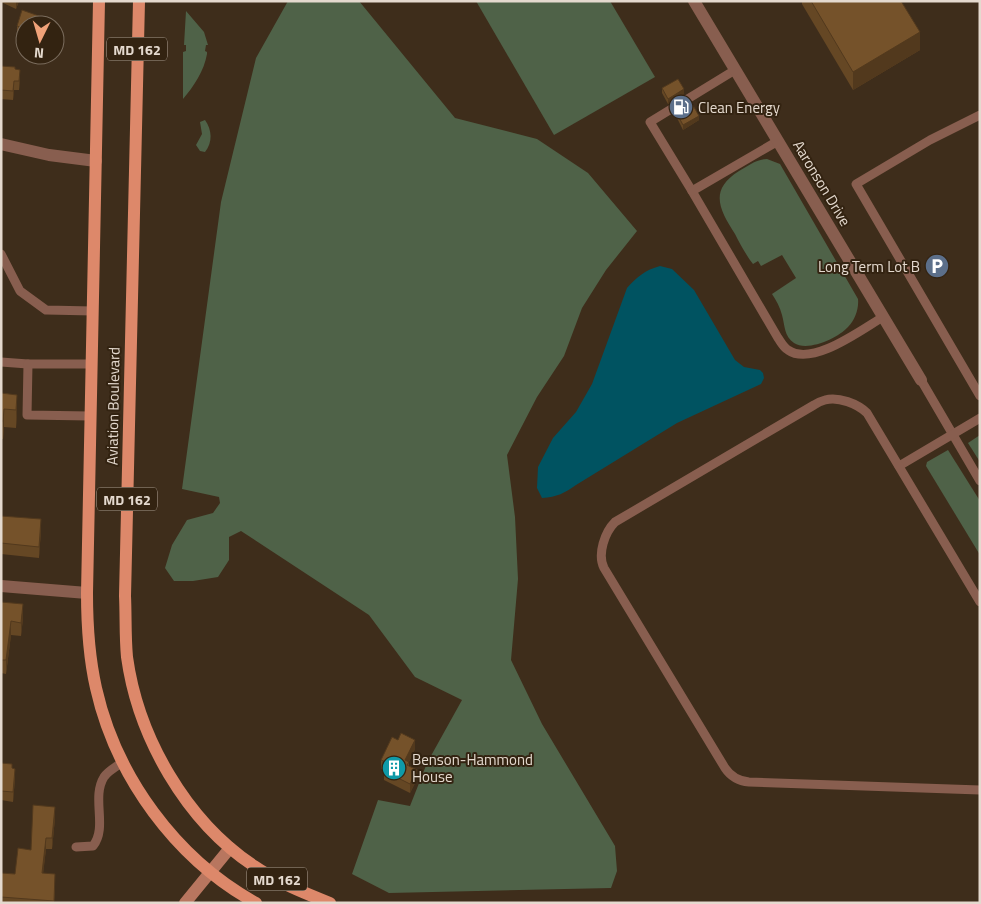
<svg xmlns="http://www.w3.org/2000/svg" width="981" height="904" font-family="'Titillium Web',sans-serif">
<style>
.green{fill:#4f6248}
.water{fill:#005361}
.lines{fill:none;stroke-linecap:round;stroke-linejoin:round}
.lane{stroke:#885e4f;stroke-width:9}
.street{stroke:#885e4f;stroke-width:12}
.secondary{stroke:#b8765f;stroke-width:12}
.primary{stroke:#dd886a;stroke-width:12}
.wall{fill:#654724}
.shaded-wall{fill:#52391d}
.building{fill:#75522a;stroke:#52391d}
.labels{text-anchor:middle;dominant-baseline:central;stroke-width:4;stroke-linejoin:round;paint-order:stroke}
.shield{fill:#332311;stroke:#afa295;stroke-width:1}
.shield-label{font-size:14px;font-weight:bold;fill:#e4d9ce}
.poi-label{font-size:15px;fill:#e4d9ce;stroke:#332311;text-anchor:start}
.street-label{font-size:15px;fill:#e4d9ce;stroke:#332311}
</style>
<rect width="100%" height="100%" fill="#3e2d1b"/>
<g class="green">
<polygon points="288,1 359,1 455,118 537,139 588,173 637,231 606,270 582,308 564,356 537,397 507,455 515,517 518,579 511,660 542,724 615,846 617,871 611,888 389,893 352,874 378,800 410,806 427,763 462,700 415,677 369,615 241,531 229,537 229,560 218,577 193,581 174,581 165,568 172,545 187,520 213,513 220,503 219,497 182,489 221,202 256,58"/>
<polygon points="476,1 610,1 655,77 554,135"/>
<path d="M186 11 204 32 208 45H206L205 51 207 52V54C204 71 194 86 183 99V52L186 51V45H184Z"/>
<path d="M205 120C212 130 213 142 205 152L200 151 196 145 202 134 200 122Z"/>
<path d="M767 159 780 164 858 299C859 309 855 320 848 327 838 338 808 352 794 343 784 336 785 326 782 315 780 307 776 300 772 294L796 278 782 255 761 266 758 261 753 264C746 255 740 244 735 234 719 209 709 190 739 171 748 166 756 159 767 159Z"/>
<polygon points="980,435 980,462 968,443"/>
<polygon points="948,450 980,501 980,555 926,466 927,462"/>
</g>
<path class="water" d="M660 266 672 269 694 290 735 360 744 367 760 370 763 373 764 378 761 384 677 423 576 485C565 493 557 497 542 498L537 488 538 467 553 438 576 412 592 384 627 288C637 277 645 270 660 266Z"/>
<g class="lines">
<g class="lane">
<path d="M735 70 650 122 692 191 778 338C781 342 783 347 788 350 812 367 861 330 883 317"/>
<polyline points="980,115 930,140 856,184 980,396"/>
<polyline points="692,191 778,141"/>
<polyline points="1,254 20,291 46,310 93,311"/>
<polyline points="1,362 28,364"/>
<polyline points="921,380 980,481"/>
<polyline points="90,416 27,415 28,364 91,364"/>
<polyline points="899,466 980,418"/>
<path d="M980 602 867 413C858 404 838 396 825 400 821 401 817 403 814 405L615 522C605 532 597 554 604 568L725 768C731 777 738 781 749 782L980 790"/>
<path d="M76 847 93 846C108 827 91 798 104 777 108 771 117 766 123 762"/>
</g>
<g class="street">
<polyline points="694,1 921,380"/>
<polyline points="1,144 49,155 96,161"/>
<polyline points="1,586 87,593"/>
</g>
<polyline class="secondary" points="185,903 230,848"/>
<g class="primary">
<path d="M99 1 87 593C87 625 89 657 96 688 116 777 176 859 256 903"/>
<path d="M139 1 125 596C126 616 125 636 127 657 138 737 186 821 254 866 277 882 304 893 330 903"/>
</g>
</g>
<g class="wall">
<polygon points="1,1 19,1 16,9 1,2"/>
<polygon points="802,1 901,1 920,50 853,90 802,4"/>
<polygon points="39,21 25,25 25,33 17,31 17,26"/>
<polygon points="1,66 15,69 20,79 19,90 14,90 13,100 1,99"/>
<polygon points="662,88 684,94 668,104 662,93"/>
<polygon points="675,110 699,120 683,130 675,114"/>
<polygon points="1,387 2,393 17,395 17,413 16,428 4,427 3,439 1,439"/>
<polygon points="1,516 41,530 39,558 1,554"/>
<polygon points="1,602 23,618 21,636 11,635 6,674 1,673"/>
<polygon points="415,749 409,762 409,766 417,779 410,793 384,780 384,770 381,769 381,760"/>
<polygon points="1,763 12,768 15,778 13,802 1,800"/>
<polygon points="55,818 52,849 46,849 43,873 55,885 54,903 1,903 1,873 15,874 31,850"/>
</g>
<g class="shaded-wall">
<polygon points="16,1 19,1 16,9"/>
<polygon points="920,32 920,50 853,90 853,72"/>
<polygon points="20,70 20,79 19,90 19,81"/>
<polygon points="14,81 14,90 13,100 13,91"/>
<polygon points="684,89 684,94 668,104 668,99"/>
<polygon points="699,116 699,120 683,130 683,125"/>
<polygon points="17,395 17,413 16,428 16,410"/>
<polygon points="4,409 4,427 3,439 3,421"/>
<polygon points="41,519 41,530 39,558 39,547"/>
<polygon points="23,604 23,618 21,636 21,623"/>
<polygon points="11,621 11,635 6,674 6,660"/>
<polygon points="415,740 415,749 405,770 405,760"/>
<polygon points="15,769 15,778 13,802 13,792"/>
<polygon points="417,770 417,779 410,793 410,784"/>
<polygon points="55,807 55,818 52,849 52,838"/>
<polygon points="46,838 46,849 42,884 42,873"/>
</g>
<g class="building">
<polygon points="811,1 901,1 920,32 853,72"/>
<polygon points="22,10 39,16 36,25 25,25 25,29 17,26"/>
<polygon points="1,66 15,67 15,69 20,70 19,81 14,81 13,91 1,90"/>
<polygon points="678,79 684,89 668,99 662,88"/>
<polygon points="690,100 699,116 683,125 675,110"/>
<polygon points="1,387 1,393 17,395 16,410 4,409 3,421 1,421"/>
<polygon points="1,516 41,519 39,547 1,543"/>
<polygon points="1,602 23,604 21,623 11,621 6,660 1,660"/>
<polygon points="401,733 415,740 405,760 409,762 407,765 417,770 410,784 384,771 388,763 381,760 392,737 398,740"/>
<polygon points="1,763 12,764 12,768 15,769 13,792 1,791"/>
<polygon points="33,805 55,807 52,838 46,838 42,873 55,874 54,901 1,897 1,873 15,874 18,848 31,850"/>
</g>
<defs>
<g id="fuel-disc" transform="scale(1.25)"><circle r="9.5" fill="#5c6f8a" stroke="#332311"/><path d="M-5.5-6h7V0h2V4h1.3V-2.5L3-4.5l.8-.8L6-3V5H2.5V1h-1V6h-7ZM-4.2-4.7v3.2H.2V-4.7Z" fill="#fff"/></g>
<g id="parking-disc" transform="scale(1.25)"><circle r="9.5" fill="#5c6f8a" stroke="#332311"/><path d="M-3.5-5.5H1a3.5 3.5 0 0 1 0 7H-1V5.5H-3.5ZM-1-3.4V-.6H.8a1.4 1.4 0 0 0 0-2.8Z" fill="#fff"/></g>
<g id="building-disc" transform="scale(1.25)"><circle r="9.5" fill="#0f9aa8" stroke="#332311"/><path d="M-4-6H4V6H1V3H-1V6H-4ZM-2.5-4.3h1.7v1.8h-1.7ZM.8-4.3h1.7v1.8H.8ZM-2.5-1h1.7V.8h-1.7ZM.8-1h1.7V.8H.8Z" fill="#fff"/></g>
</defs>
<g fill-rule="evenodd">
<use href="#fuel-disc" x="681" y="107"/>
<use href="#parking-disc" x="937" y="266"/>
<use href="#building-disc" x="394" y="768"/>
</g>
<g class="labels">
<g class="shield">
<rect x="107" y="37.5" width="60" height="23" rx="4"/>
<rect x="97" y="487.5" width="60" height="23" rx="4"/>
<rect x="247" y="867.5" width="60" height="23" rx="4"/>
</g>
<g class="shield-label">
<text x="137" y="49">MD 162</text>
<text x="127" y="499">MD 162</text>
<text x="277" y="879">MD 162</text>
</g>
<g class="poi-label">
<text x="698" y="107">Clean Energy</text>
<text x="920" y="266" text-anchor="end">Long Term Lot B</text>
<text x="412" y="759">Benson-Hammond<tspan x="412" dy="17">House</tspan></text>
</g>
<g class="street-label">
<text transform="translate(822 183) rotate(59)">Aaronson Drive</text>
<text transform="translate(113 406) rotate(-89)">Aviation Boulevard</text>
</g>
</g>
<rect width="981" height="904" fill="none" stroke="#e4d9ce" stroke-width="5"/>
<g transform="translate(40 40) rotate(185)"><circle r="24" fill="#332311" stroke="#7a6c5d"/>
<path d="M0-4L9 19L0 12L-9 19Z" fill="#f0a279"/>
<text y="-8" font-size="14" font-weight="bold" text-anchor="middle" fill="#e4d9ce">N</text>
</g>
</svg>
